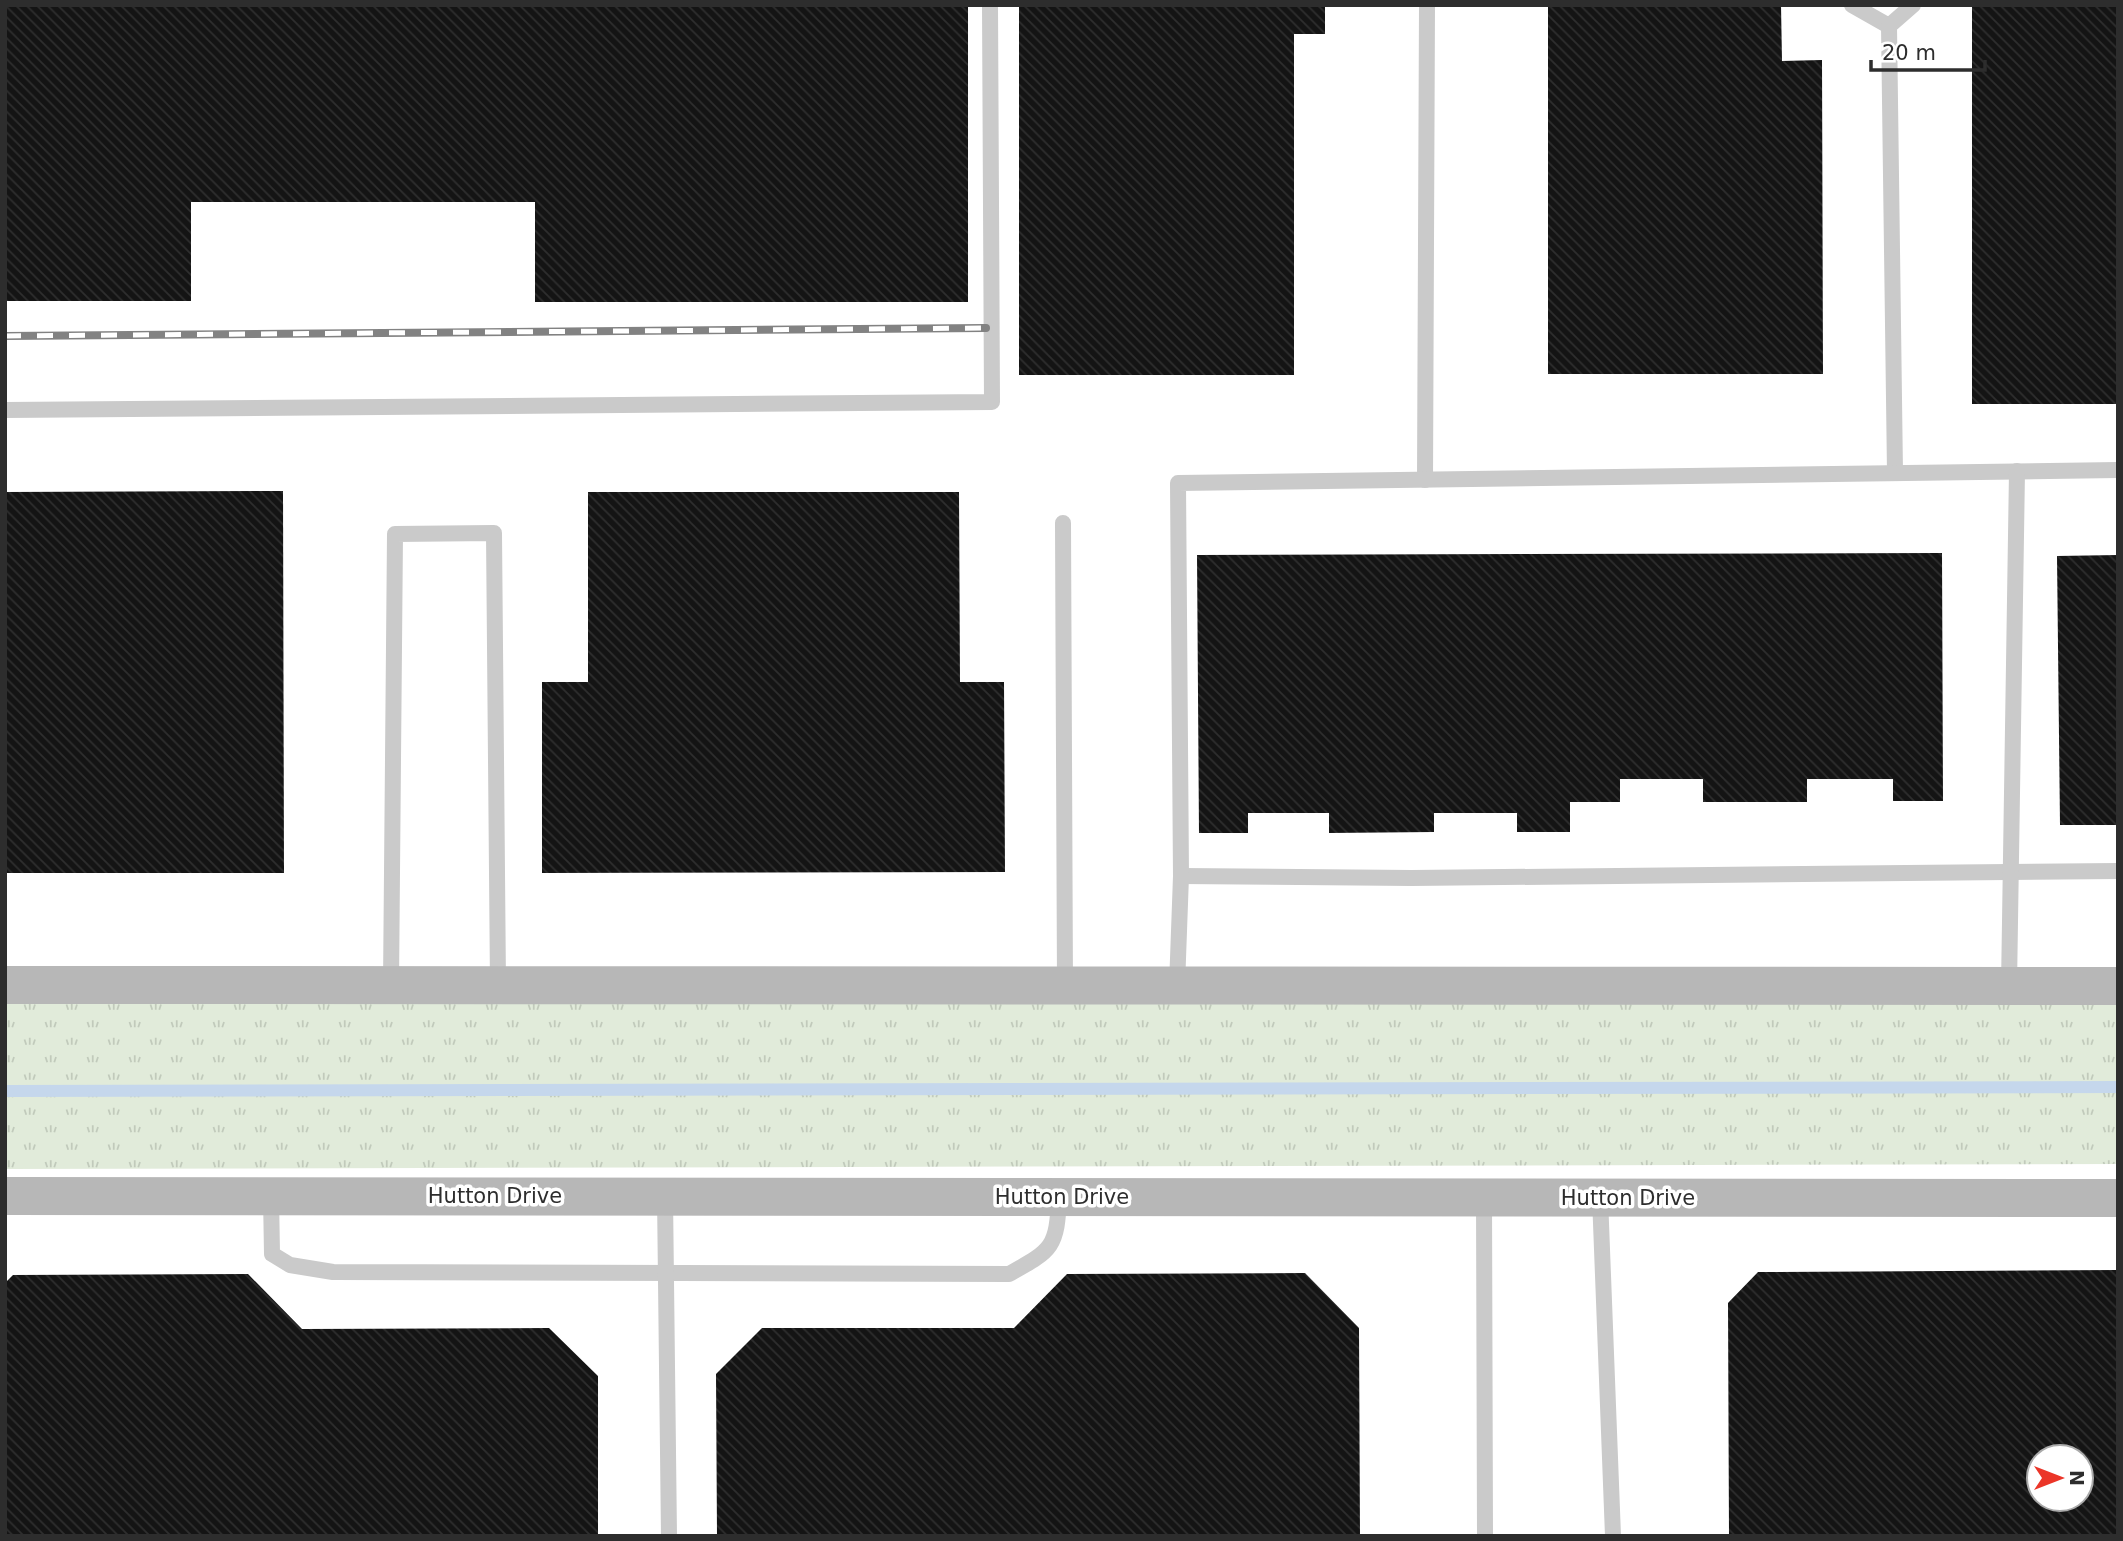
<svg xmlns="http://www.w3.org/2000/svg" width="2123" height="1541" font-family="'DejaVu Sans',sans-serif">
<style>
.grass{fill:url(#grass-tufts)}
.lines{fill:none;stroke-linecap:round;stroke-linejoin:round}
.stream{stroke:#c5d7ec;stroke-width:12}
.building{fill:url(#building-back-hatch);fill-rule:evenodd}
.lane{stroke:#cacaca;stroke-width:16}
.secondary{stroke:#b7b7b7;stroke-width:38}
.rail-casing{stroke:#828282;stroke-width:8}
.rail{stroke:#fff;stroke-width:5;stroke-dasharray:16;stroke-linecap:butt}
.labels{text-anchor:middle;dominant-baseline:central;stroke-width:7;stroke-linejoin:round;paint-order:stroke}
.street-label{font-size:21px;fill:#2d2d2d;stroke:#fff}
</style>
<defs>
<pattern id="grass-tufts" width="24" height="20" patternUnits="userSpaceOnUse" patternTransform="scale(1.75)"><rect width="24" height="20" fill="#e1ebda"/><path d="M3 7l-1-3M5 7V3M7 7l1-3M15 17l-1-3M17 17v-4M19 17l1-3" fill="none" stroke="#c1cabb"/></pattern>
<pattern id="building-back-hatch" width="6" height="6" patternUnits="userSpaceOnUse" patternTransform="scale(1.75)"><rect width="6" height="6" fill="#141414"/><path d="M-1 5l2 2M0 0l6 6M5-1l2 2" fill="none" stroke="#2e2e2e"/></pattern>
</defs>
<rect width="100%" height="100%" fill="#fff"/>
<polygon class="grass" points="5,1003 2118,1003 2118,1164 5,1169"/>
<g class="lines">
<polyline class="stream" points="5,1091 2118,1087"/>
</g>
<g class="building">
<polygon points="5,5 968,5 968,302 535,302 535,202 191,202 191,301 5,301"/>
<polygon points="1019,5 1325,5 1325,34 1294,34 1294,375 1019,375"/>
<polygon points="1548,5 1781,5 1782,61 1822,60 1823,374 1548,374"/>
<rect x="1972" y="5" width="146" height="399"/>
<polygon points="283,491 284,873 5,873 5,492"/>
<polygon points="588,492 959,492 960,682 1004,682 1005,872 542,873 542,682 588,682"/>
<polygon points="1942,553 1943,801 1893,801 1893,779 1807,779 1807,802 1703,802 1703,779 1620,779 1620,802 1570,802 1570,832 1517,832 1517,813 1434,813 1434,832 1329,833 1329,813 1248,813 1248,833 1199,833 1197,555"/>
<polygon points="2118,555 2118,825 2060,825 2057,556"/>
<path d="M2118 1270V1536H1729L1728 1303 1758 1272ZM2039 1457H2081V1499H2039Z"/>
<polygon points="1305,1273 1359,1328 1360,1536 717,1536 716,1374 762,1328 1014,1328 1067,1274"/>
<polygon points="248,1274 302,1329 549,1328 598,1376 598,1536 5,1536 5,1283 13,1275"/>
</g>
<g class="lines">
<g class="lane">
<polyline points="1852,5 1889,26"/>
<polyline points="5,410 992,402 990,5"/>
<polyline points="1895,473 1889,26 1913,5"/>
<polyline points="1425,480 1427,5"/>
<polyline points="1063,523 1065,986"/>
<polyline points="1181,876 1412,878 2118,871"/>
<polyline points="391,985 395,534 494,533 498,985"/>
<polyline points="1177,986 1181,876 1178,483 2118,470"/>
<polyline points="2009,986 2017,471"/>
<path d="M271 1196 272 1254 290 1265 333 1272 1009 1274C1052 1250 1057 1248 1059 1197"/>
<polyline points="665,1196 669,1536"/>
<polyline points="1484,1197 1485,1536"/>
<polyline points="1600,1197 1613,1536"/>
</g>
<g class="secondary">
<polyline points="5,985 2118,986"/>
<polyline points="5,1196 2118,1198"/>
</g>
<g class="rail-casing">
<polyline id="rail" points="5,336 986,328"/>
</g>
<use href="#rail" class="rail"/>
</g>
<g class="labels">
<g class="street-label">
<text x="495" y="1196">Hutton Drive</text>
<text x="1062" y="1197">Hutton Drive</text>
<text x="1628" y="1198">Hutton Drive</text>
</g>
</g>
<rect width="2123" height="1541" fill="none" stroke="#2d2d2d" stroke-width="14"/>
<g transform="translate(2060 1478) rotate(90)"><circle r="33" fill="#ffffff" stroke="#ababab" stroke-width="2"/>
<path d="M0-5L12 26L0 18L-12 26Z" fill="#eb3528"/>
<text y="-10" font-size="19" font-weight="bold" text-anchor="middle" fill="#2d2d2d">N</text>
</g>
<path d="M1871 60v10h114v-10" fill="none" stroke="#2d2d2d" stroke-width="3.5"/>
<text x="1882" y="60" font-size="21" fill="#2d2d2d" stroke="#ffffff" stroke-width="5" paint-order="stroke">20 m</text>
</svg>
